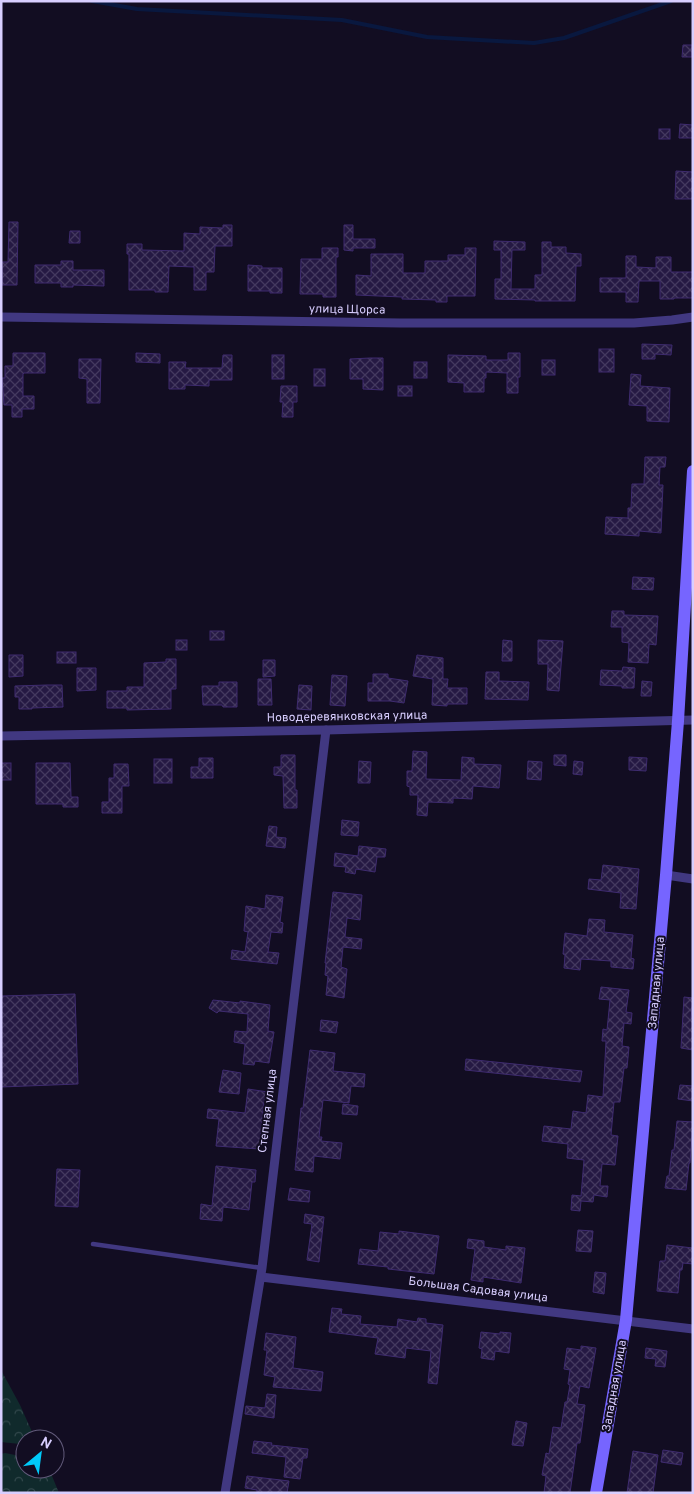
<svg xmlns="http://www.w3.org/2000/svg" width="694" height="1494" font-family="Overpass,sans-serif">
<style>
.forest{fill:url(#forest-crowns)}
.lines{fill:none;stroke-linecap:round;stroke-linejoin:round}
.stream{stroke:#09183f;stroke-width:4}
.building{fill:url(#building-cross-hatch);stroke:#3e2b6f}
.service{stroke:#413881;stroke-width:4.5}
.minor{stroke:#413881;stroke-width:9}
.secondary{stroke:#7665ff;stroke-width:12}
.labels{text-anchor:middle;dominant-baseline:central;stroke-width:4;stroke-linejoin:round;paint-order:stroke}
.street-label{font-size:12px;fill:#d8ceff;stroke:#120d22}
</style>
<defs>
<pattern id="forest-crowns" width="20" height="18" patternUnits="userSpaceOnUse" patternTransform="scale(1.25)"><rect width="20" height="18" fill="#102a2c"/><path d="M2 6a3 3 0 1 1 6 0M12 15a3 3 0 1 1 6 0" fill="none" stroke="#32484c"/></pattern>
<pattern id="building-cross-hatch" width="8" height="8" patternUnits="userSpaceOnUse" patternTransform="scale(1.25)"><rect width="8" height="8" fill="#251943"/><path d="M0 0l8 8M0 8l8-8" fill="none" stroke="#44395f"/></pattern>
</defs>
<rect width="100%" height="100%" fill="#120d22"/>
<g class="forest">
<polygon points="1,1370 20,1405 33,1434 31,1439 25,1439 25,1443 20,1444 1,1442"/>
<polygon points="5,1453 25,1457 25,1469 44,1469 52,1476 59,1493 1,1493 1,1454"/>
</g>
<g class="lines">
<polyline class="stream" points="92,1 137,9 342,20 427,37 534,43 564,38 671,1"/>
</g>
<g class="building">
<polygon points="683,45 692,45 692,57 682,57"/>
<polygon points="680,124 693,125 693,138 679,138"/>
<rect x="659" y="129" width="11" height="10"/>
<polygon points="676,171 693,172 693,199 675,199"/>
<polygon points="9,222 18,222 17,285 2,285 2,262 8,262"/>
<polygon points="223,225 232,225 232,246 215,246 214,272 206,272 206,290 194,290 194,267 169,266 168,292 155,292 155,290 129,290 129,254 127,254 127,244 142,244 142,250 184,251 184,233 200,234 200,227 223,228"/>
<polygon points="344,225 353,225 353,239 375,239 375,248 353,248 353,251 344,250"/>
<polygon points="70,231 80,231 80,243 69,243"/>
<polygon points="494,241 525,242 525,250 512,250 511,289 535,289 535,275 542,275 542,242 551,242 551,247 566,247 566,253 581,254 581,266 576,266 575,301 535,301 535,300 495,299 495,279 501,279 501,250 494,250"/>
<polygon points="322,248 338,248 338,257 336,257 336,297 323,297 323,294 300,294 301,259 322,259"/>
<polygon points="465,248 476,248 475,296 447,296 447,302 436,302 436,300 402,299 402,297 356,295 356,275 371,276 371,254 403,254 403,273 425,273 425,261 448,261 448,255 465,255"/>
<polygon points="626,256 636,256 636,267 656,268 656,257 671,257 671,272 693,272 693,298 674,298 674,299 660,299 660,281 639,281 638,302 626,302 626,292 600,292 600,278 626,278"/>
<polygon points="61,261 73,261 73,270 104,270 104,286 73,285 73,287 61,287 61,283 35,283 35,265 61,265"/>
<polygon points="248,265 262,266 262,268 282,268 282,293 270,293 270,291 248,291"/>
<polygon points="642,344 672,345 671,355 655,354 655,359 642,359"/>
<rect x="599" y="349" width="15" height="23"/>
<polygon points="13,353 45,353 45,373 24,373 23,374 23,396 34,396 34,409 22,409 22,417 12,417 12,405 4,405 2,378 5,378 5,366 13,366"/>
<polygon points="136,353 160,354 160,363 136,362"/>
<polygon points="508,353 520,353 520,377 518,377 518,393 507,393 507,373 486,372 486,378 484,378 484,392 464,392 464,383 448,382 448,355 486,356 486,360 508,360"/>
<polygon points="223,355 232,355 232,380 209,380 209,386 185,385 185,389 169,389 169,362 186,362 185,368 222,368"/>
<rect x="272" y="355" width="12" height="24"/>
<polygon points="370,358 383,358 383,390 363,389 363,379 350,379 350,359"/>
<polygon points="79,359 101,359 100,403 87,403 87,379 79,378"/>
<rect x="542" y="360" width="13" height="15"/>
<rect x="414" y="362" width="13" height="16"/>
<rect x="314" y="369" width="11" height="17"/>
<polygon points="631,374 641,375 640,386 670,388 669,422 647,421 647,406 629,405"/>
<polygon points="281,386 297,386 297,402 293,402 293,417 282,417 283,402 280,402"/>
<rect x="398" y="386" width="14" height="10"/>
<polygon points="645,457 666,457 665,467 660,467 659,485 663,485 661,533 639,531 639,536 605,534 606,517 628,518 628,508 631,508 632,484 644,484"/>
<polygon points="633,577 654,578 653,590 632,589"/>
<polygon points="612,611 624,611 624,615 658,616 656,645 649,644 648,663 628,662 629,643 622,642 622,627 611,627"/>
<rect x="210" y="631" width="14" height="9"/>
<rect x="176" y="640" width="11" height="10"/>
<polygon points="503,640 512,641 512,661 502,661"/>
<polygon points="538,640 563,641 559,691 547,690 548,664 538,664"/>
<rect x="57" y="652" width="19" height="11"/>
<polygon points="9,655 23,655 23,676 9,677"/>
<polygon points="417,655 443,658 443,679 448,679 447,688 467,688 467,704 447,704 447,706 432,705 433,679 413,676"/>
<polygon points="166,659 176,659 176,689 171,689 171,709 127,710 127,708 107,708 107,691 127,691 127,687 144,687 144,663 166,662"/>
<polygon points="263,660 275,660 275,676 263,677"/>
<polygon points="623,667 635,668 634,688 622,688 622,686 600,685 601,670 622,671"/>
<polygon points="77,668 96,668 96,690 77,691"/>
<polygon points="486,672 499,672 499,681 529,682 528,700 485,699"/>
<polygon points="373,674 388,674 388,678 408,681 404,703 390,701 368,701 368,683 373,683"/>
<polygon points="332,675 347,676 345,706 330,705"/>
<polygon points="258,679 271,679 272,705 258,705"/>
<polygon points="642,681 652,682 651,696 641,696"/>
<polygon points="219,682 237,682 237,707 223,707 222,705 203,705 202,686 219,686"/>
<polygon points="47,685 62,685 63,707 32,708 32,709 19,709 19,697 15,697 15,686"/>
<polygon points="299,685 312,686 311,710 297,709"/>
<polygon points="413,751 427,752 426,779 461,780 462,757 474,758 474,764 501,765 499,788 473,786 472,799 453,798 453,803 428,802 427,816 417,815 418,795 410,795 410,787 407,786 407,771 412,771"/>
<polygon points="281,755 295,755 295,790 297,790 297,808 284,808 283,776 274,775 274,767 281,767"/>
<polygon points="554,755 566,755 566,766 554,765"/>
<polygon points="629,757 647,758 646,771 629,770"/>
<polygon points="199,758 213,758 213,778 191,778 191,767 199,767"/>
<rect x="154" y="759" width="18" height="24"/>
<polygon points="359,761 371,762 370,783 358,783"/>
<polygon points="528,761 542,762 541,780 527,779"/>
<polygon points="574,761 583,762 582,775 573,774"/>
<rect x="1" y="763" width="10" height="17"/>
<polygon points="36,763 70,763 71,797 78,797 78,807 63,807 63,804 36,804"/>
<polygon points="114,764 128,764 129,786 122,786 122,813 102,813 102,802 109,802 109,778 114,778"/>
<polygon points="342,820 359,822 358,836 341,835"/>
<polygon points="269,826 277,827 276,837 286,838 285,848 266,846"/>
<polygon points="359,846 386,849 385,857 377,857 375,872 356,869 355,874 345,872 346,867 334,866 335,853 358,856"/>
<polygon points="603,865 639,869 636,909 620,908 621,893 588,889 589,879 601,880"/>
<polygon points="333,892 362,895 360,920 347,918 345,937 362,939 361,949 343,947 341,967 347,969 344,998 326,995 328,976 325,975 326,963 325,963"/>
<polygon points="266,895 283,897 280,922 283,923 282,933 271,932 268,952 279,953 277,964 231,959 232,950 245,952 248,932 244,931 246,906 265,909"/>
<polygon points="589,919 605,920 604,932 633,935 631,958 634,959 633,969 611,967 611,961 581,959 580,970 564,968 565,955 563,954 565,933 587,936"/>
<polygon points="601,987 629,990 626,1012 632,1013 631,1024 624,1023 622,1046 629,1047 627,1068 624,1068 620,1102 614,1102 611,1135 618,1136 615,1165 602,1164 600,1186 608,1186 607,1197 594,1195 593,1202 581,1201 580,1211 571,1210 572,1195 581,1196 584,1160 567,1158 568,1144 542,1141 544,1126 571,1129 573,1111 586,1113 588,1095 603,1097 606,1041 602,1041 603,1029 607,1030 610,1000 599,999"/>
<polygon points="75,994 78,1084 1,1087 1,996"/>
<polygon points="684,997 693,998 691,1018 693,1018 693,1050 681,1048"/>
<polygon points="213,1000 240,1003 240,1001 270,1005 268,1031 274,1032 269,1063 255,1061 254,1065 243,1064 245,1044 234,1042 235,1031 247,1032 248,1014 219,1011 217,1013 209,1008"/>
<polygon points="321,1020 338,1022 336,1033 320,1031"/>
<polygon points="310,1050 335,1053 333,1071 365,1074 364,1087 351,1086 349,1103 323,1100 319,1137 322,1137 321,1141 342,1143 340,1159 314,1156 313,1172 295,1170 301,1108 303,1108"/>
<polygon points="466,1059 582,1071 580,1082 465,1070"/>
<polygon points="223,1070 241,1073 239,1094 219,1092"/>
<polygon points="680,1085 693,1086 693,1101 678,1099"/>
<polygon points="248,1089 268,1092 267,1102 264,1102 259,1149 216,1146 219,1119 207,1118 208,1109 245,1113"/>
<polygon points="343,1104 358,1106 357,1115 342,1114"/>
<polygon points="677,1121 693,1122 690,1163 689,1163 686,1190 665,1188 667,1176 669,1176 672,1150 674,1150"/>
<polygon points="216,1166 256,1170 255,1182 252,1182 249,1210 223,1207 222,1221 200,1219 201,1204 212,1206"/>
<polygon points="57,1169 80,1170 78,1207 55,1206"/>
<polygon points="290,1188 310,1191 309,1202 288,1200"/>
<polygon points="305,1214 324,1217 319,1262 307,1260 312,1224 304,1223"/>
<polygon points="578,1230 593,1231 591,1252 576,1251"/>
<polygon points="399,1231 439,1236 434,1274 388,1269 388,1267 358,1264 360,1249 378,1251 380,1232 399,1234"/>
<polygon points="468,1239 484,1241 484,1247 506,1250 506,1246 525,1248 521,1283 483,1277 483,1282 471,1280 475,1249 467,1248"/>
<polygon points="667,1245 693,1248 693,1264 683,1263 682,1270 680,1270 678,1293 657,1291 660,1261 665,1261"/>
<polygon points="595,1272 606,1273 604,1294 593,1292"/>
<polygon points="332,1308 342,1309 341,1314 361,1316 360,1324 397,1327 398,1319 417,1322 418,1318 426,1319 426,1323 443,1325 437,1384 428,1383 431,1351 406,1348 405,1358 375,1354 378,1338 329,1332"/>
<polygon points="481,1332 500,1334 500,1332 511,1333 509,1353 495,1351 494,1360 481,1358 482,1349 479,1348"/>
<polygon points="266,1333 296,1337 293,1368 323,1372 321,1391 273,1387 275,1377 264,1375 267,1350 264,1350"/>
<polygon points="581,1346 596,1348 589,1388 580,1386 577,1404 585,1405 580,1443 577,1443 570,1493 544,1493 546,1476 542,1475 546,1453 549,1454 553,1427 561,1428 565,1402 567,1402 570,1385 568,1384 570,1370 564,1369 567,1348 581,1350"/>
<polygon points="646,1348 667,1351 665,1367 655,1366 656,1359 645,1358"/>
<polygon points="267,1394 276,1395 274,1418 245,1414 246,1406 265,1408"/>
<polygon points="516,1421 527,1423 523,1446 512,1445"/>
<polygon points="254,1441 272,1443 271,1445 308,1449 307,1458 303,1458 300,1479 284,1477 286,1457 252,1453"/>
<polygon points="663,1450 683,1453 681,1465 661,1462"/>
<polygon points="633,1451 658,1455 653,1493 627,1493"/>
<polygon points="247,1476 289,1481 287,1493 257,1493 257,1490 245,1488"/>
</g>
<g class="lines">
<polyline class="service" points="93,1244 262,1268"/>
<g class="minor">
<polyline points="1,317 400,323 634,323 672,320 693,317"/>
<polyline points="1,736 326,730 693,720"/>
<polyline points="666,875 693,879"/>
<polyline points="261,1277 693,1329"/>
<polyline points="225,1493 262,1268 326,730"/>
</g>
<polyline class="secondary" points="596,1493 626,1320 666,875 678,721 693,471"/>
</g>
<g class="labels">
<g class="street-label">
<text transform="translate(347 310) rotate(1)">улица Щорса</text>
<text transform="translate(347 717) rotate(-1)">Новодеревянковская улица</text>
<text transform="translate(657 983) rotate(-85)">Западная улица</text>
<text transform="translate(268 1111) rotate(-83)">Степная улица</text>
<text transform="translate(478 1290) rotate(7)">Большая Садовая улица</text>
<text transform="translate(615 1386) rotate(-80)">Западная улица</text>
</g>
</g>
<rect width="694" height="1494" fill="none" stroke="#d8ceff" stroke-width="5"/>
<g transform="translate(40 1454) rotate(29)"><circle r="24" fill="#120d22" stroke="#615a7a"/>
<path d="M0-4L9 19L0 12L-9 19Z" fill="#00caf9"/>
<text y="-8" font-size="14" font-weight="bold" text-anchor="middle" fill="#d8ceff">N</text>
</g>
</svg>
